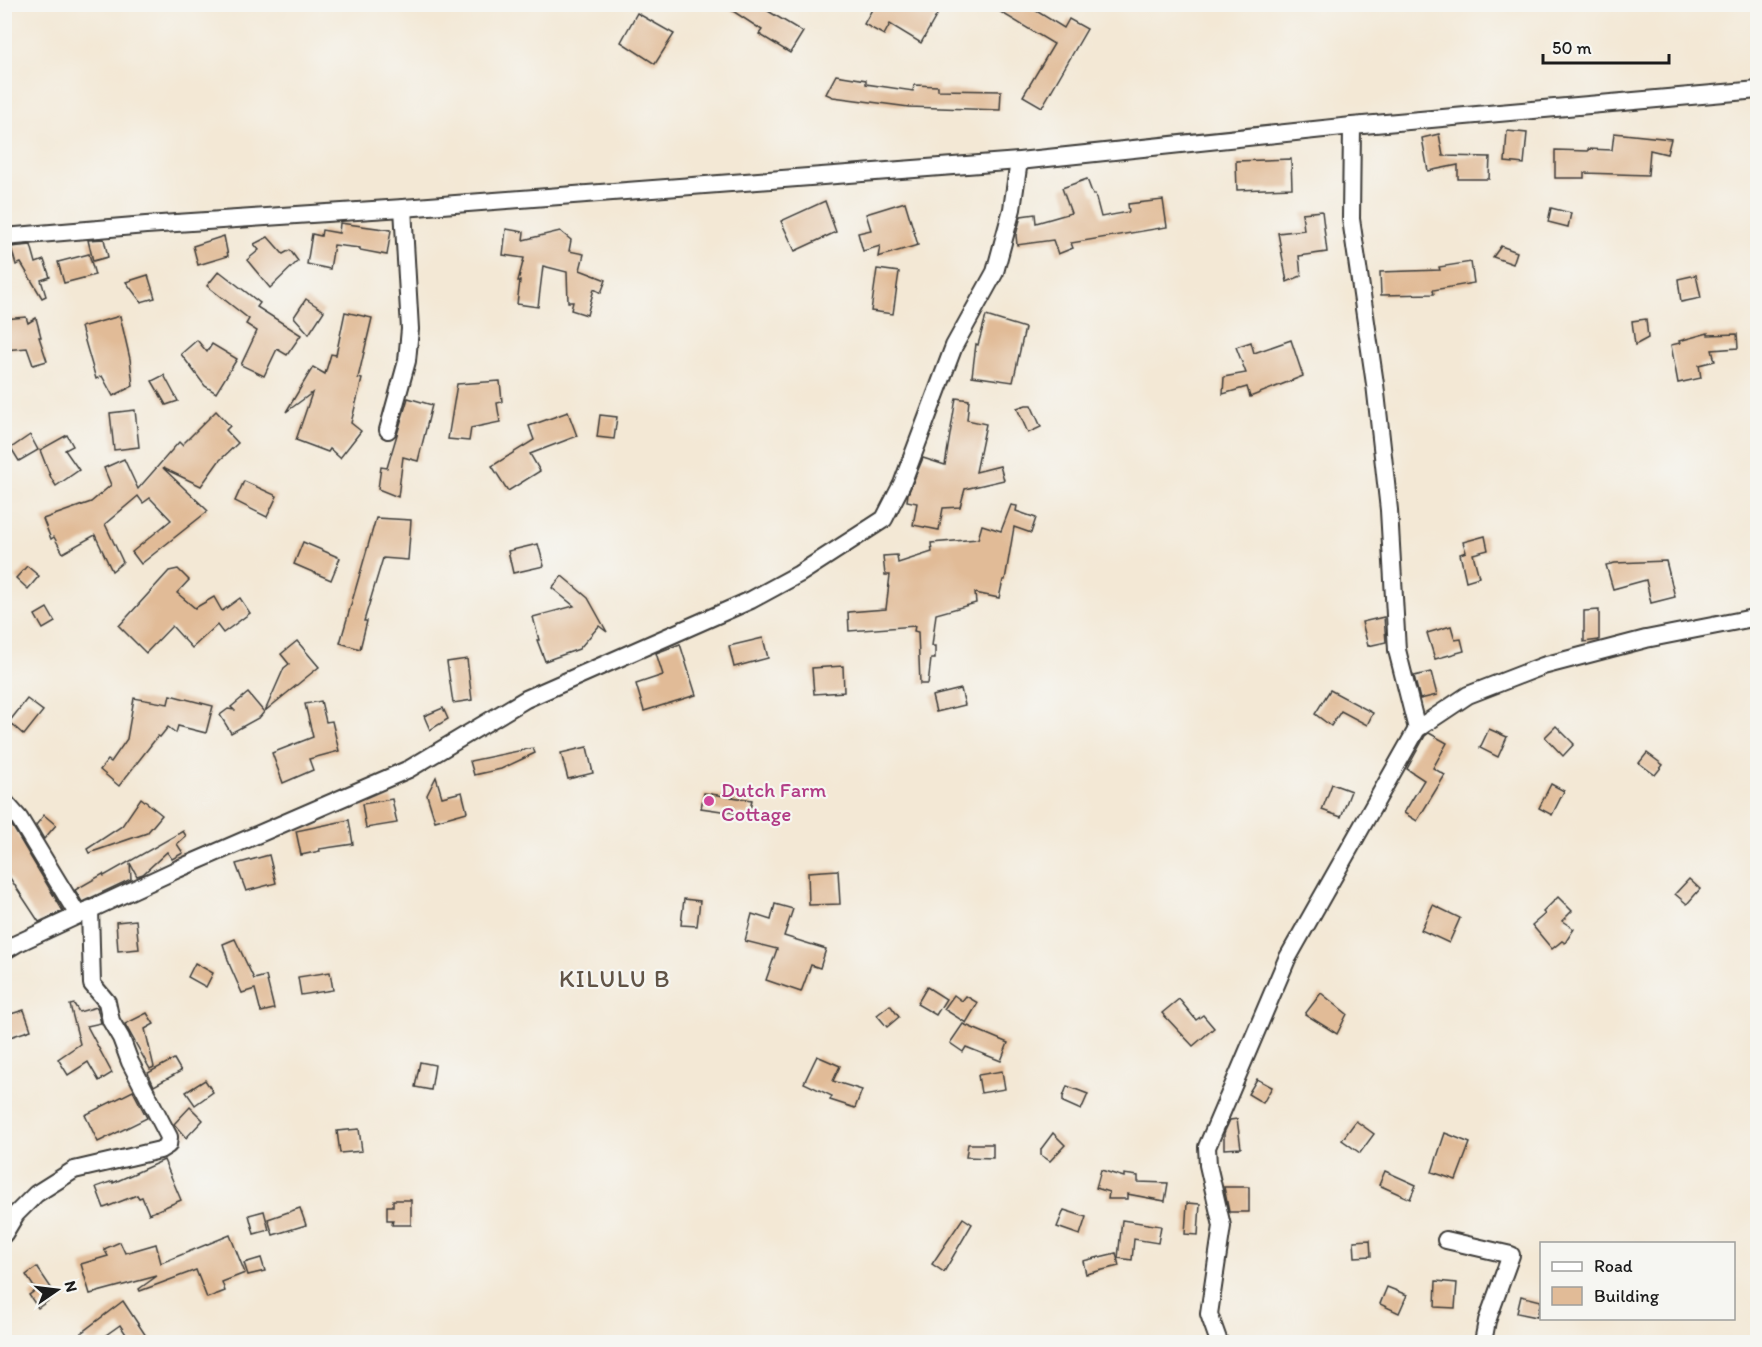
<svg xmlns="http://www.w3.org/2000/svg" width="1762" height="1347" font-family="Itim,sans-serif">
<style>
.building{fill:#e1bb97}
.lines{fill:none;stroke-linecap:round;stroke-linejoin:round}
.street-casing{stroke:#3c3b38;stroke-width:20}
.street{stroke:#fff;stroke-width:16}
.hotel-dot{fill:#d1479c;stroke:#f6f6f2;stroke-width:2}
.labels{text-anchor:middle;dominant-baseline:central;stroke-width:4.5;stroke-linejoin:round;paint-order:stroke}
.hotel-label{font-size:21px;fill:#b23c85;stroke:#f6f6f2;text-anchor:start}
.quarter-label{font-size:24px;letter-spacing:1.5px;fill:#615447;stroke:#f6f6f2}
</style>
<rect width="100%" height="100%" fill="#f6f6f2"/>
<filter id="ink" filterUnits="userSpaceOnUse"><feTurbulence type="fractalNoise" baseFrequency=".0167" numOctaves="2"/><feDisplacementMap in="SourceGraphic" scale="12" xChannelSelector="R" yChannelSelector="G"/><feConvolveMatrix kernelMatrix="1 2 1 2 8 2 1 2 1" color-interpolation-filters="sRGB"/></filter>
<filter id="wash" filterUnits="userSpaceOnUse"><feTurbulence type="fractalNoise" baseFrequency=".008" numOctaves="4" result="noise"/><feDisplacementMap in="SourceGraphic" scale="24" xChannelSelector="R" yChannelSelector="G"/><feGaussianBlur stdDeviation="1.35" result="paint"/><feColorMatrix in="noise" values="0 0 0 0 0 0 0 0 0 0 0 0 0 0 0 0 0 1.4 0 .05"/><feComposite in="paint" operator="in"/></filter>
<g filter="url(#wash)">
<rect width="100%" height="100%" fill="#f3e8d5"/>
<g id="blocks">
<g class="building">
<polygon points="722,4 761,4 769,10 768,11 803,32 790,53 759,34 762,30"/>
<polygon points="875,4 943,4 921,43 890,24 884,35 864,24"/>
<polygon points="987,4 1025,4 1064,28 1069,19 1087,29 1042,107 1023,96 1054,44"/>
<polygon points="637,13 674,34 655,64 621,42"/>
<polygon points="836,75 866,80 866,84 913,91 914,85 938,86 938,90 1001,91 1000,110 909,107 833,97 826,94"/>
<polygon points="1507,131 1527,133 1524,164 1505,162"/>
<polygon points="1614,133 1671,139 1667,154 1650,150 1648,175 1584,173 1584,178 1555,178 1555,150 1588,151 1588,149 1612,150"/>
<polygon points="1439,134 1443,156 1490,157 1489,179 1458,179 1458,165 1428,171 1422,138"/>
<polygon points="1291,159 1292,188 1237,190 1236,161"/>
<polygon points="1087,179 1093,195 1095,194 1101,217 1129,212 1128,204 1163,200 1167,227 1071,243 1073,248 1058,254 1053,240 1017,245 1016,235 1021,216 1035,214 1036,223 1071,213 1062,188"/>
<polygon points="825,201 836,232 795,251 781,221"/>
<polygon points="905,202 918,245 878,257 880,246 863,251 858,233 871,230 866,214"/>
<polygon points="1551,208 1571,213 1568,227 1548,222"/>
<polygon points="1322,211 1327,252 1299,256 1301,276 1287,282 1278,233 1304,230 1302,213"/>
<polygon points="340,223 391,230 387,255 360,250 360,248 334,245 330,269 307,264 312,234 321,236 322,230 339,233"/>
<polygon points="506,229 524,232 523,240 560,231 571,240 569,251 584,254 580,270 606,280 601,293 594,289 587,315 571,310 573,302 568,302 567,272 543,266 538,307 517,304 520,281 518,281 524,258 503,255"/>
<polygon points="224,236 228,256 198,265 193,246"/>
<polygon points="268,237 283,254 290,250 298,261 270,288 247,260 259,250 254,244"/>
<polygon points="104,239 108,257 93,261 88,240"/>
<polygon points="31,245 36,263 44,260 50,277 41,280 46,296 42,298 21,263 16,265 11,247"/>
<polygon points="1501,246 1517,252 1513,264 1493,257"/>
<polygon points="89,254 95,275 64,283 58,262"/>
<polygon points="1471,262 1474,283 1433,290 1434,294 1381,295 1380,272 1440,270 1439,267"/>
<polygon points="877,269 899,272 893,314 871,311"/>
<polygon points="219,271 260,303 257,307 301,335 287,355 277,349 264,376 241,365 257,331 246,324 249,319 207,286"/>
<polygon points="148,275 155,298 141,302 126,282"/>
<polygon points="1696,275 1701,298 1681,302 1678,279"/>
<polygon points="306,299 324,311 309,334 294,317"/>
<polygon points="345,312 372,318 358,378 362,379 351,423 361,431 340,458 330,449 328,452 296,440 312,393 286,412 313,367 325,374 331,354 336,355"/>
<polygon points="120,316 130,359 133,386 113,396 102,376 96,379 81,327"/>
<polygon points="986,316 1025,328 1013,382 972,376 976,344 978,345"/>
<polygon points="26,317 28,323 36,318 41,337 39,337 47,361 33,365 27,348 4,350 4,319"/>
<polygon points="1646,319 1648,338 1635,345 1632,321"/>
<polygon points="1708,333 1708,335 1737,334 1738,348 1712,350 1715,361 1699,365 1701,378 1678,383 1671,345 1680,343 1679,341"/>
<polygon points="197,340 207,352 212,344 237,359 216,393 205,386 181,354"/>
<polygon points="1291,340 1303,376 1250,397 1247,387 1223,394 1224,377 1246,373 1236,347 1251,342 1254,353"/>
<polygon points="164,375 178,401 166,405 152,381"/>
<polygon points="500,381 502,402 497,403 500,422 471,428 469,441 448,439 457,384"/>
<polygon points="408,398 432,405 418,461 403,457 398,497 378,489 381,467 387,468"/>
<polygon points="956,398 969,400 967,420 986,424 976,472 1000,466 1004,480 965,489 960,507 943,508 939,530 913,525 917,503 907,501 908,494 923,458 945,465"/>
<polygon points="1026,405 1031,405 1041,427 1028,433 1017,408"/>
<polygon points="135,410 139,447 114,450 110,413"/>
<polygon points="216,411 230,426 226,430 238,443 219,461 201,486 163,468 208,511 141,564 132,552 171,520 150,498 143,503 138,496 105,524 123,562 112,571 95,535 63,553 54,537 51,539 43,519 91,502 111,485 104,468 124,459 138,489 179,442 182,445"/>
<polygon points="568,412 577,436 530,454 540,471 508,491 492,466 534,440 529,426"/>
<polygon points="600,415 617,417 614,439 597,437"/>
<polygon points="30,435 38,450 19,461 11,448"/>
<polygon points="67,435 73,446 65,450 79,470 56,486 51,478 40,450"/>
<polygon points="244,481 277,496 267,517 235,501"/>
<polygon points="1011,505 1017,506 1016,511 1036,518 1031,533 1014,527 1005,580 1003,580 999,598 975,593 976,603 936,614 932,646 935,646 935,659 931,659 928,684 920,684 918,632 914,631 915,626 849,631 848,612 886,609 890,575 885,575 883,556 897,555 898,563 932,552 931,543 978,539 982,525 1001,531"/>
<polygon points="376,518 411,520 408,560 383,558 364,621 367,621 360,649 340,643"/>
<polygon points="1485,536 1488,550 1473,554 1479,577 1466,581 1460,554 1466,552 1463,542"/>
<polygon points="303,542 340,558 331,580 294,564"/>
<polygon points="538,544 544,566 513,573 508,551"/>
<polygon points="1666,561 1675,597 1651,603 1646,580 1613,589 1606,565 1615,563"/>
<polygon points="27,566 39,576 28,589 16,578"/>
<polygon points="178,569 189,580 177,593 195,608 214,597 222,611 240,598 250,613 223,633 217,625 192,648 172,626 146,653 119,626 169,571"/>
<polygon points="562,576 588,598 607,632 599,626 579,649 545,661 537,640 539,640 533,617 574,606 552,588"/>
<polygon points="47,608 55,622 43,629 35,615"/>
<polygon points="1599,610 1599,640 1584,642 1584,611"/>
<polygon points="1384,617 1386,642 1368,646 1362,622"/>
<polygon points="1451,626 1455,640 1461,639 1464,651 1435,659 1427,633"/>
<polygon points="763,638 768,658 734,667 729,646"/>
<polygon points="297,641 319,667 265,711 284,668 289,664 281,654"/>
<polygon points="680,644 696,695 644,711 636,684 663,675 656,653"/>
<polygon points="467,659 472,700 453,703 447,662"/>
<polygon points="843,666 844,692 814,694 812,668"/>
<polygon points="1431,672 1437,695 1420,699 1414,676"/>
<polygon points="961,689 965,705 936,712 932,696"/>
<polygon points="1330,690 1373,713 1367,725 1341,711 1331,726 1315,714"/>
<polygon points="248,693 264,712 260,717 231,733 220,715 228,709 234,710 231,707"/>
<polygon points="170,695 213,706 206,733 178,726 176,733 168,727 160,737 158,736 119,786 100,770 108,760 111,762 127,739 134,698 168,704"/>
<polygon points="27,699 43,711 24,735 9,722"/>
<polygon points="321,701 326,722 332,721 339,751 309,759 313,770 283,783 272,753 313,737 305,704"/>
<polygon points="443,708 448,719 430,730 424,716"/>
<polygon points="1556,726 1574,744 1563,756 1545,737"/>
<polygon points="1489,729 1507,737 1498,757 1480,748"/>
<polygon points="1429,733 1447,743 1433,768 1445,775 1417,821 1404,813 1424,780 1407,769 1425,736"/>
<polygon points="587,747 593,773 568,779 561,753"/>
<polygon points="533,748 535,753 501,769 474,775 470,761"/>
<polygon points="1647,753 1663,765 1655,775 1639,763"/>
<polygon points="436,777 442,797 462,792 467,812 435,821 427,795"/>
<polygon points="1332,784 1351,791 1341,817 1322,810"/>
<polygon points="1551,784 1564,791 1552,815 1539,808"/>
<polygon points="704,793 752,800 749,815 701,808"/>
<polygon points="141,798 162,815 147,833 89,853 87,849 122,826"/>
<polygon points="392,799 397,823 366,828 362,804"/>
<polygon points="44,815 56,825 44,839 36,825"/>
<polygon points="4,817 11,824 63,911 39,922 4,869"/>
<polygon points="349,820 353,844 319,849 320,851 301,855 296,831"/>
<polygon points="183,831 186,836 177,844 183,853 172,859 167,852 143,874 137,876 130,863 131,879 82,902 75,890 103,874 104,876"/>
<polygon points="269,855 276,883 246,891 236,864"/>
<polygon points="838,870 840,904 809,905 808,872"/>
<polygon points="1689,879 1700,889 1687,904 1675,894"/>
<polygon points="1558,897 1572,911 1562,921 1574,929 1565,943 1562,941 1552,949 1532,925 1545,914 1543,912"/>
<polygon points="684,899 700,901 697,926 681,925"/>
<polygon points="775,904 793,909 784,936 826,949 820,968 811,965 801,992 766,980 777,949 745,941 752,914 771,920"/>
<polygon points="1433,905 1460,918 1449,943 1421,930"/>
<polygon points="136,920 139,949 118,951 116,922"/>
<polygon points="235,939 254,979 266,976 274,1009 261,1012 255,989 242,993 230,966 223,944"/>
<polygon points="195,963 213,973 206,987 188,977"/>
<polygon points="330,972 333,990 301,995 298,977"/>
<polygon points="927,987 946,999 936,1015 917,1004"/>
<polygon points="1321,993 1347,1014 1337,1034 1305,1014"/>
<polygon points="954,995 962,1001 966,996 978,1003 966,1023 944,1009"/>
<polygon points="1179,999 1196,1020 1203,1015 1214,1028 1193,1046 1162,1013"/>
<polygon points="74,1004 79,1012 97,1007 101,1023 87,1026 112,1073 99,1081 88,1062 68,1075 58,1059 80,1044 70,1005"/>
<polygon points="890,1005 899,1017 887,1027 877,1015"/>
<polygon points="24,1010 31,1030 7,1038 4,1029 4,1016"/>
<polygon points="147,1013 154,1024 145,1029 154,1067 150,1069 125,1024"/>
<polygon points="963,1024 1008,1043 1001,1061 966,1047 963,1052 950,1043"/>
<polygon points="817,1056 840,1066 833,1081 862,1090 855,1108 830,1100 832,1096 804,1083"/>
<polygon points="174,1059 181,1071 154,1086 148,1073"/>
<polygon points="420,1062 435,1065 431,1090 415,1087"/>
<polygon points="1002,1071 1005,1089 981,1093 978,1075"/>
<polygon points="1257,1079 1272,1087 1263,1103 1248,1094"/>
<polygon points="205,1080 213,1092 195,1105 186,1092"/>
<polygon points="1067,1086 1088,1094 1081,1110 1063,1102 1063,1097"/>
<polygon points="133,1091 147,1118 98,1142 85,1115"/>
<polygon points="190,1107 203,1120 186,1138 174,1124"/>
<polygon points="1237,1119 1241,1148 1224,1149 1224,1133 1230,1120"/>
<polygon points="1356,1121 1374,1134 1360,1153 1342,1140"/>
<polygon points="359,1129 362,1151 340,1153 337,1131"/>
<polygon points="1053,1133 1065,1145 1050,1161 1041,1155 1041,1149"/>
<polygon points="1445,1133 1470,1143 1456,1180 1432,1172"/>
<polygon points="968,1144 993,1144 993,1158 966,1157"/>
<polygon points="164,1160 181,1200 149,1214 142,1197 139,1198 137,1195 104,1208 96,1187 113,1181 113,1183"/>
<polygon points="1101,1170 1124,1177 1124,1174 1138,1176 1138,1182 1168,1183 1165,1201 1127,1194 1127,1199 1108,1199 1109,1192 1096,1188"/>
<polygon points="1385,1171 1416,1185 1410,1199 1379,1185"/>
<polygon points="1224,1187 1249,1187 1249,1212 1229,1212"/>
<polygon points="393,1200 411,1200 411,1225 392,1225 393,1220 387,1220 387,1206 393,1206"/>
<polygon points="1187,1203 1200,1204 1198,1235 1185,1234"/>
<polygon points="300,1208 306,1225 273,1235 268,1219"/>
<polygon points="1064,1210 1086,1217 1080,1235 1057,1227"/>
<polygon points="264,1211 269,1230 254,1234 249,1215"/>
<polygon points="963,1218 972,1224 944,1272 932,1264"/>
<polygon points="1122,1220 1161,1226 1158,1243 1134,1239 1132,1260 1118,1258"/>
<polygon points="230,1235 245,1273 222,1282 225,1291 207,1298 196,1270 140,1291 139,1289 157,1276 90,1294 81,1264 108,1256 104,1249 120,1242 125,1253 156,1244 161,1263"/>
<polygon points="1370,1240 1371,1256 1355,1257 1354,1241"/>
<polygon points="1116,1253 1119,1266 1086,1274 1083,1261"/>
<polygon points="261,1258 265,1271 248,1275 244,1263"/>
<polygon points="37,1267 56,1295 38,1308 29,1295 36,1290 26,1275"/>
<polygon points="1436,1281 1457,1283 1455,1308 1435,1307"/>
<polygon points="1387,1287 1407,1295 1399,1313 1380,1304"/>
<polygon points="1521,1296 1541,1301 1537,1317 1517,1313"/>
<polygon points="123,1301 150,1342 131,1342 120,1325 96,1342 88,1342 81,1333"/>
</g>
</g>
</g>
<g filter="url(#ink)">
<use href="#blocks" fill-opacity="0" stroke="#3c3b38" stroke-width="1.5"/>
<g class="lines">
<g class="street-casing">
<g id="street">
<polyline points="1352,126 1351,219 1375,384 1389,510 1397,650 1417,729"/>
<polyline points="4,237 146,225 403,208 1019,161 1352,126 1758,90"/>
<polyline points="388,430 407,361 410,329 403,208"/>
<polyline points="4,801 19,818 78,915"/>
<polyline points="4,951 16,944 178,869 409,769 526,699 751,600 799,574 884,519 902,484 954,346 995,272 1012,209 1019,161"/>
<polyline points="4,1234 16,1214 36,1194 74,1170 160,1150 168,1145 169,1137 130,1062 121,1038 111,1021 107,1002 92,984 90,909"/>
<polyline points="1446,1240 1511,1255 1487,1321 1483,1342"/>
<polyline points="1219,1342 1209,1314 1222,1226 1208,1165 1207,1147 1287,959 1417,729 1468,695 1543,666 1646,639 1758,617"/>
</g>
</g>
<use href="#street" class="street"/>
</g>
</g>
<circle class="hotel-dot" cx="709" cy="801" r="6"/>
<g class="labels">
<g class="hotel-label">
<text x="721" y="789">Dutch Farm<tspan x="721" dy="24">Cottage</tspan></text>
</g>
<g class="quarter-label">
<text x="615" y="978">KILULU B</text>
</g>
</g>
<rect width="1762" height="1347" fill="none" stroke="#f6f6f2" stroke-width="24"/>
<rect x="1540" y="1242" width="195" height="78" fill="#f6f6f2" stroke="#9f9f9c" stroke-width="1.5"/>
<rect x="1552" y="1262" width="30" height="9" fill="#ffffff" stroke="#9f9f9c" stroke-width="1.5"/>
<text x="1594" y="1272" font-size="18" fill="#1c1c1c">Road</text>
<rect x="1552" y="1287" width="30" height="18" fill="#e1bb97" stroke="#9f9f9c" stroke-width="1.5"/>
<text x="1594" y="1302" font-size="18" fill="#1c1c1c">Building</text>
<g transform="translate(57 1290) rotate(76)" stroke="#f6f6f2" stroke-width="4.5" paint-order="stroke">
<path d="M0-4.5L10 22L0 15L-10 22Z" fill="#1c1c1c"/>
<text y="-9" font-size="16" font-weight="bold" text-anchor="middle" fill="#1c1c1c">N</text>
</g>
<path d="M1543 54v9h126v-9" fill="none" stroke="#1c1c1c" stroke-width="3"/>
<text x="1552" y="54" font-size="18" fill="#1c1c1c" stroke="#f6f6f2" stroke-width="4.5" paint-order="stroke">50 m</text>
</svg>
